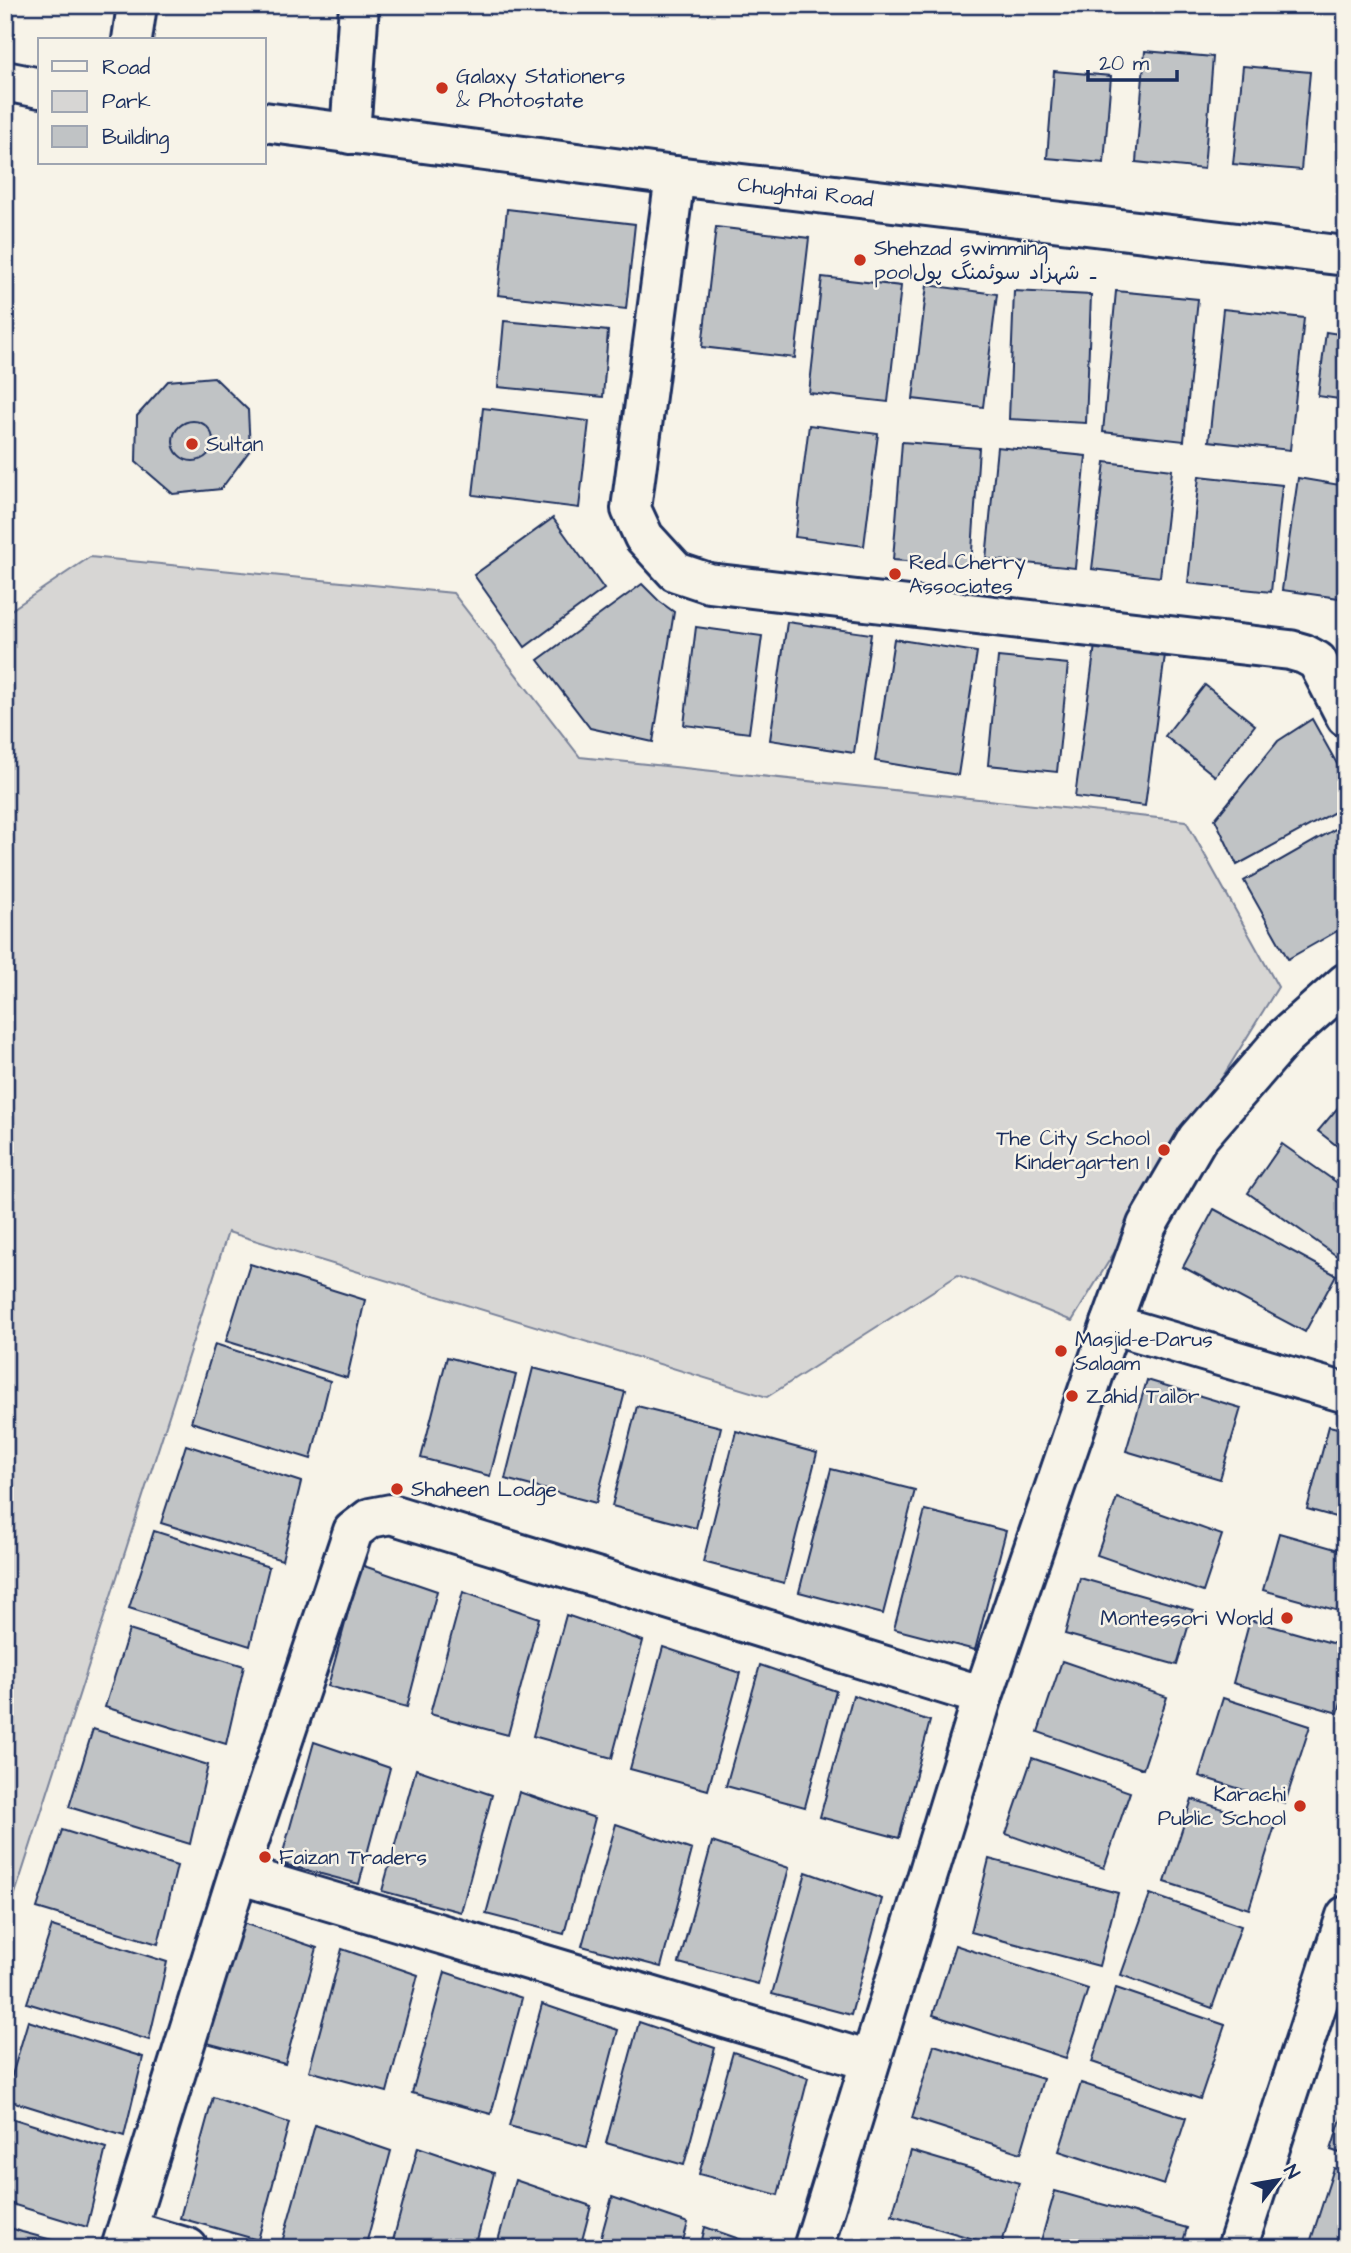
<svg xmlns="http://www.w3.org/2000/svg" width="1351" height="2253" font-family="'Architects Daughter','Playpen Sans Arabic',sans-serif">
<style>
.green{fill:#d7d6d4;stroke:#798299;stroke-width:2}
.building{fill:#c0c3c5;stroke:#1b2f5e;stroke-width:2}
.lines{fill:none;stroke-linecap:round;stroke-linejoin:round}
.minor-casing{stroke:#1b2f5e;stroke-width:44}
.minor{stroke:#f7f3e8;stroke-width:38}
.poi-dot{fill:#c8321e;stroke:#f7f3e8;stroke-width:2.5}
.labels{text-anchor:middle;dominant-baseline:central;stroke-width:5;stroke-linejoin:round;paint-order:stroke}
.poi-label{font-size:21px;fill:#1b2f5e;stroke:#f7f3e8;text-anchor:start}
.street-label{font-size:21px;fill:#1b2f5e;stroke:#f7f3e8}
</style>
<rect width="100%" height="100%" fill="#f7f3e8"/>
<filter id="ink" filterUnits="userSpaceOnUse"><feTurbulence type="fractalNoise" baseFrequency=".0143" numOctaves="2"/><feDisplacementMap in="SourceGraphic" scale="14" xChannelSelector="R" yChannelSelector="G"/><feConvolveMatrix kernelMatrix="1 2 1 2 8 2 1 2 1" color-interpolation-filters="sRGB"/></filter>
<g filter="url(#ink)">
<polygon class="green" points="90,557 453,593 580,757 1186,821 1278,987 1072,1321 958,1275 767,1397 228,1232 5,1925 5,614"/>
<g class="building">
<polygon points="1145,51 1213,57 1204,169 1136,162"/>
<polygon points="1243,66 1310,72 1301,170 1233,164"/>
<polygon points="1054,71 1111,76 1104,163 1047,158"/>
<polygon points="1346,90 1346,165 1339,164"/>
<polygon points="507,209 635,224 626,309 498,295"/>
<polygon points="716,227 809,238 795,358 702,347"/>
<polygon points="822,277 901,286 888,402 809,393"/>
<polygon points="927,285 997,294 983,407 913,399"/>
<polygon points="1014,291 1091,295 1086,423 1009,419"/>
<polygon points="1116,291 1198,299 1184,441 1103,432"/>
<polygon points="1223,309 1304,318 1290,450 1209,441"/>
<polygon points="504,321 608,331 603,397 498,387"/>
<polygon points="1326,332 1346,335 1346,400 1318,396"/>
<polygon points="214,377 248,410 250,450 221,489 173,494 136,462 137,416 168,381"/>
<polygon points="483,408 589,421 579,508 473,495"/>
<circle cx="193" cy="441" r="20"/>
<polygon points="809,425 878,434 864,546 795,537"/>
<polygon points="902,442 979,448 971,566 893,560"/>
<polygon points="997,447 1086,456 1075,568 986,559"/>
<polygon points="1105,462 1172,470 1160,577 1092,569"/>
<polygon points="1199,476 1282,485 1271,592 1188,583"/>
<polygon points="1298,478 1346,486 1346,599 1282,590"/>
<polygon points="553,518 604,589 525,647 474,575"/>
<polygon points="642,584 659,601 674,612 653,742 590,728 538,660"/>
<polygon points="787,622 871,634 854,753 770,740"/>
<polygon points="696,627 762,636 749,733 684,725"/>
<polygon points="894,639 977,652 958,775 875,761"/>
<polygon points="1095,645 1165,655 1145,806 1075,797"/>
<polygon points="998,657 1068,664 1057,772 988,765"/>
<polygon points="1205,685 1255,725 1215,776 1165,736"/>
<polygon points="1312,719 1346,780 1346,806 1237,865 1215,819 1278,741"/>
<polygon points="1346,823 1346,926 1288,959 1244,881"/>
<polygon points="1346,1098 1346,1153 1318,1131"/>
<polygon points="1282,1144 1346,1189 1346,1253 1341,1259 1248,1193"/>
<polygon points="1214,1209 1336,1275 1305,1332 1183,1267"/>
<polygon points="250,1264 365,1300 347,1378 226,1341"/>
<polygon points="215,1344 330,1381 311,1459 191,1422"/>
<polygon points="447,1357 516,1375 490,1476 421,1458"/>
<polygon points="533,1368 625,1392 596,1503 505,1479"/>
<polygon points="1147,1380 1241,1408 1220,1479 1126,1451"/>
<polygon points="637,1406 721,1427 696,1528 612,1506"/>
<polygon points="1329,1426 1346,1430 1346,1520 1307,1509"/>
<polygon points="736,1431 817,1453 784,1583 703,1562"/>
<polygon points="186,1445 301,1482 282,1560 161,1523"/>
<polygon points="831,1469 915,1490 883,1614 799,1592"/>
<polygon points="1117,1498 1222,1535 1203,1592 1097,1555"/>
<polygon points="925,1510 1006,1531 975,1650 894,1629"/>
<polygon points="154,1531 269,1567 250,1646 129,1608"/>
<polygon points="1279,1533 1346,1552 1346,1613 1263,1590"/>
<polygon points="361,1565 437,1591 407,1707 328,1686"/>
<polygon points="1080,1578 1193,1610 1177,1665 1065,1634"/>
<polygon points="463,1592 539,1618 508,1735 430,1714"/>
<polygon points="566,1615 643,1641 612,1758 533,1736"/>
<polygon points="1250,1620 1346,1647 1346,1684 1338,1713 1233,1683"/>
<polygon points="129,1630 244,1666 226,1744 105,1707"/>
<polygon points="663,1647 740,1673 708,1790 630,1769"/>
<polygon points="1062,1661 1167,1697 1143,1769 1038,1732"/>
<polygon points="760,1665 836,1691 805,1807 726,1786"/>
<polygon points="853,1695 930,1721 899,1838 820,1817"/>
<polygon points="1223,1698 1310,1726 1285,1803 1199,1776"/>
<polygon points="93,1729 208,1765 190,1844 69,1807"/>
<polygon points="314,1742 390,1768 359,1884 280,1863"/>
<polygon points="1032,1758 1130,1792 1104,1868 1006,1834"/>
<polygon points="416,1769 492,1795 461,1912 382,1891"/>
<polygon points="519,1792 595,1818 564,1934 486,1914"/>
<polygon points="1192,1799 1275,1826 1249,1909 1165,1882"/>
<polygon points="616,1824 692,1850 661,1967 582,1946"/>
<polygon points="62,1830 177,1866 158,1944 37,1908"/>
<polygon points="712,1842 789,1868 758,1984 679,1963"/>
<polygon points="989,1859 1118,1893 1099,1966 971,1932"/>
<polygon points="806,1872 882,1899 851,2015 772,1994"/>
<polygon points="1150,1894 1241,1926 1212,2008 1121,1975"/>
<polygon points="240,1922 317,1948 285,2064 207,2043"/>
<polygon points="52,1926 167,1962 149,2040 27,2003"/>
<polygon points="955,1945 1088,1989 1066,2058 933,2015"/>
<polygon points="342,1949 418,1975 387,2092 309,2071"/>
<polygon points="445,1972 522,1998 491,2114 412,2093"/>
<polygon points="1116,1988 1225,2025 1200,2099 1092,2062"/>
<polygon points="542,2004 618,2030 587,2147 509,2126"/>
<polygon points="28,2021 143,2057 124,2136 5,2099"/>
<polygon points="639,2022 715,2048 684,2165 606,2143"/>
<polygon points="934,2045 1043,2079 1021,2153 912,2118"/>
<polygon points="733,2052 808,2078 778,2195 699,2174"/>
<polygon points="1081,2083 1186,2118 1164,2185 1059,2151"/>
<polygon points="213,2097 289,2123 258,2240 180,2218"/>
<polygon points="1346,2103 1346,2155 1331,2150"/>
<polygon points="5,2116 106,2148 87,2227 5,2202"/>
<polygon points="315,2125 391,2151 365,2248 281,2246"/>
<polygon points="418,2147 494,2173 475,2248 391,2248"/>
<polygon points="911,2151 1019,2183 1001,2247 892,2215"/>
<polygon points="1334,2168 1346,2172 1346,2248 1315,2248 1309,2246"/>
<polygon points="515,2180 591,2206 580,2248 496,2248"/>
<polygon points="1055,2191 1187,2228 1181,2248 1039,2248"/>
<polygon points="612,2197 688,2223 681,2248 598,2248"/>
<polygon points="5,2226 22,2232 82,2248 5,2248"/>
<polygon points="705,2227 765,2248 700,2248"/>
</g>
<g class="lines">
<g class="minor-casing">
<g id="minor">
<polyline points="132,40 137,5"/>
<polyline points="5,81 40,88"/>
<path id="s1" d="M264 122 675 176 1346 256"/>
<polyline points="350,134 359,5"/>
<polyline points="675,176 631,509 644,537 676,572 709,583 1290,650 1304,654 1317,661 1346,717"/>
<polyline points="1111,1324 1346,1393"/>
<polyline points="238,1874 870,2061"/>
<polyline points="127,2230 188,2248"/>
<polyline points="121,2248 238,1874 353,1531 370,1518 391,1514 983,1696"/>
<polyline points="813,2248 983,1696 1111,1324 1147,1225 1197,1139 1285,1037 1346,983"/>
<polyline points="1237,2248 1346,1916"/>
</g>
</g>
<use href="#minor" class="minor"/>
</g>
</g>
<g class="poi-dot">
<circle cx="442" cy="88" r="7"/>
<circle cx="860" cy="260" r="7"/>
<circle cx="192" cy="444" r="7"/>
<circle cx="895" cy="574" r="7"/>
<circle cx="1164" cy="1150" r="7"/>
<circle cx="1061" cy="1351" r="7"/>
<circle cx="1072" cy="1396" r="7"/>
<circle cx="397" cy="1489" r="7"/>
<circle cx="1287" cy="1618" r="7"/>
<circle cx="1300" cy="1806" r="7"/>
<circle cx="265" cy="1857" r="7"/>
</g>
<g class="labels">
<g class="poi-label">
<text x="456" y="76">Galaxy Stationers<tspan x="456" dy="24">&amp; Photostate</tspan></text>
<text x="874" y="248">Shehzad swimming<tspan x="874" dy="24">pool۔ شہزاد سوئمنگ پول</tspan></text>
<text x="206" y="444">Sultan</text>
<text x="909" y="562">Red Cherry<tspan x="909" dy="24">Associates</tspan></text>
<text x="1150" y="1138" text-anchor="end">The City School<tspan x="1150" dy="24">Kindergarten I</tspan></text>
<text x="1075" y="1339">Masjid-e-Darus<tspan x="1075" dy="24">Salaam</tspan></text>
<text x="1086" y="1396">Zahid Tailor</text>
<text x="411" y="1489">Shaheen Lodge</text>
<text x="1273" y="1618" text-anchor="end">Montessori World</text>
<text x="1286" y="1794" text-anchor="end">Karachi<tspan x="1286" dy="24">Public School</tspan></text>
<text x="279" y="1857">Faizan Traders</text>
</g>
<g class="street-label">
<text stroke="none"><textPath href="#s1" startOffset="546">Chughtai Road</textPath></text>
</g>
</g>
<rect width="1351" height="2253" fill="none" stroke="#f7f3e8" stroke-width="28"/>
<rect x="14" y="14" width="1323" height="2225" fill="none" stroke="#1b2f5e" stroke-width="2.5" filter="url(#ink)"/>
<rect x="38" y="38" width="228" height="126" fill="#f7f3e8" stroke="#9fa5b1" stroke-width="2"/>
<rect x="52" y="61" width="35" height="10" fill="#f7f3e8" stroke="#9fa5b1" stroke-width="2"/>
<text x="102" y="74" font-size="21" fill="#1b2f5e">Road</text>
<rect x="52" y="91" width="35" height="21" fill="#d7d6d4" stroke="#9fa5b1" stroke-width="2"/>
<text x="102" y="108" font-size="21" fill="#1b2f5e">Park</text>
<rect x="52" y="126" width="35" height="21" fill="#c0c3c5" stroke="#9fa5b1" stroke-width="2"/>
<text x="102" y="144" font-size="21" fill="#1b2f5e">Building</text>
<g transform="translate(1278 2180) rotate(59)" stroke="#f7f3e8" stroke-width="5" paint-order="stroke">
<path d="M0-5L12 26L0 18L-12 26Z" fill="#1b2f5e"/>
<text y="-10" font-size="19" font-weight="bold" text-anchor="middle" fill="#1b2f5e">N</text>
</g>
<path d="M1088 70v10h89v-10" fill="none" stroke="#1b2f5e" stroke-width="3.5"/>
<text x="1099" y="70" font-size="21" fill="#1b2f5e" stroke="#f7f3e8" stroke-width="5" paint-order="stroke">20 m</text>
</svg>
